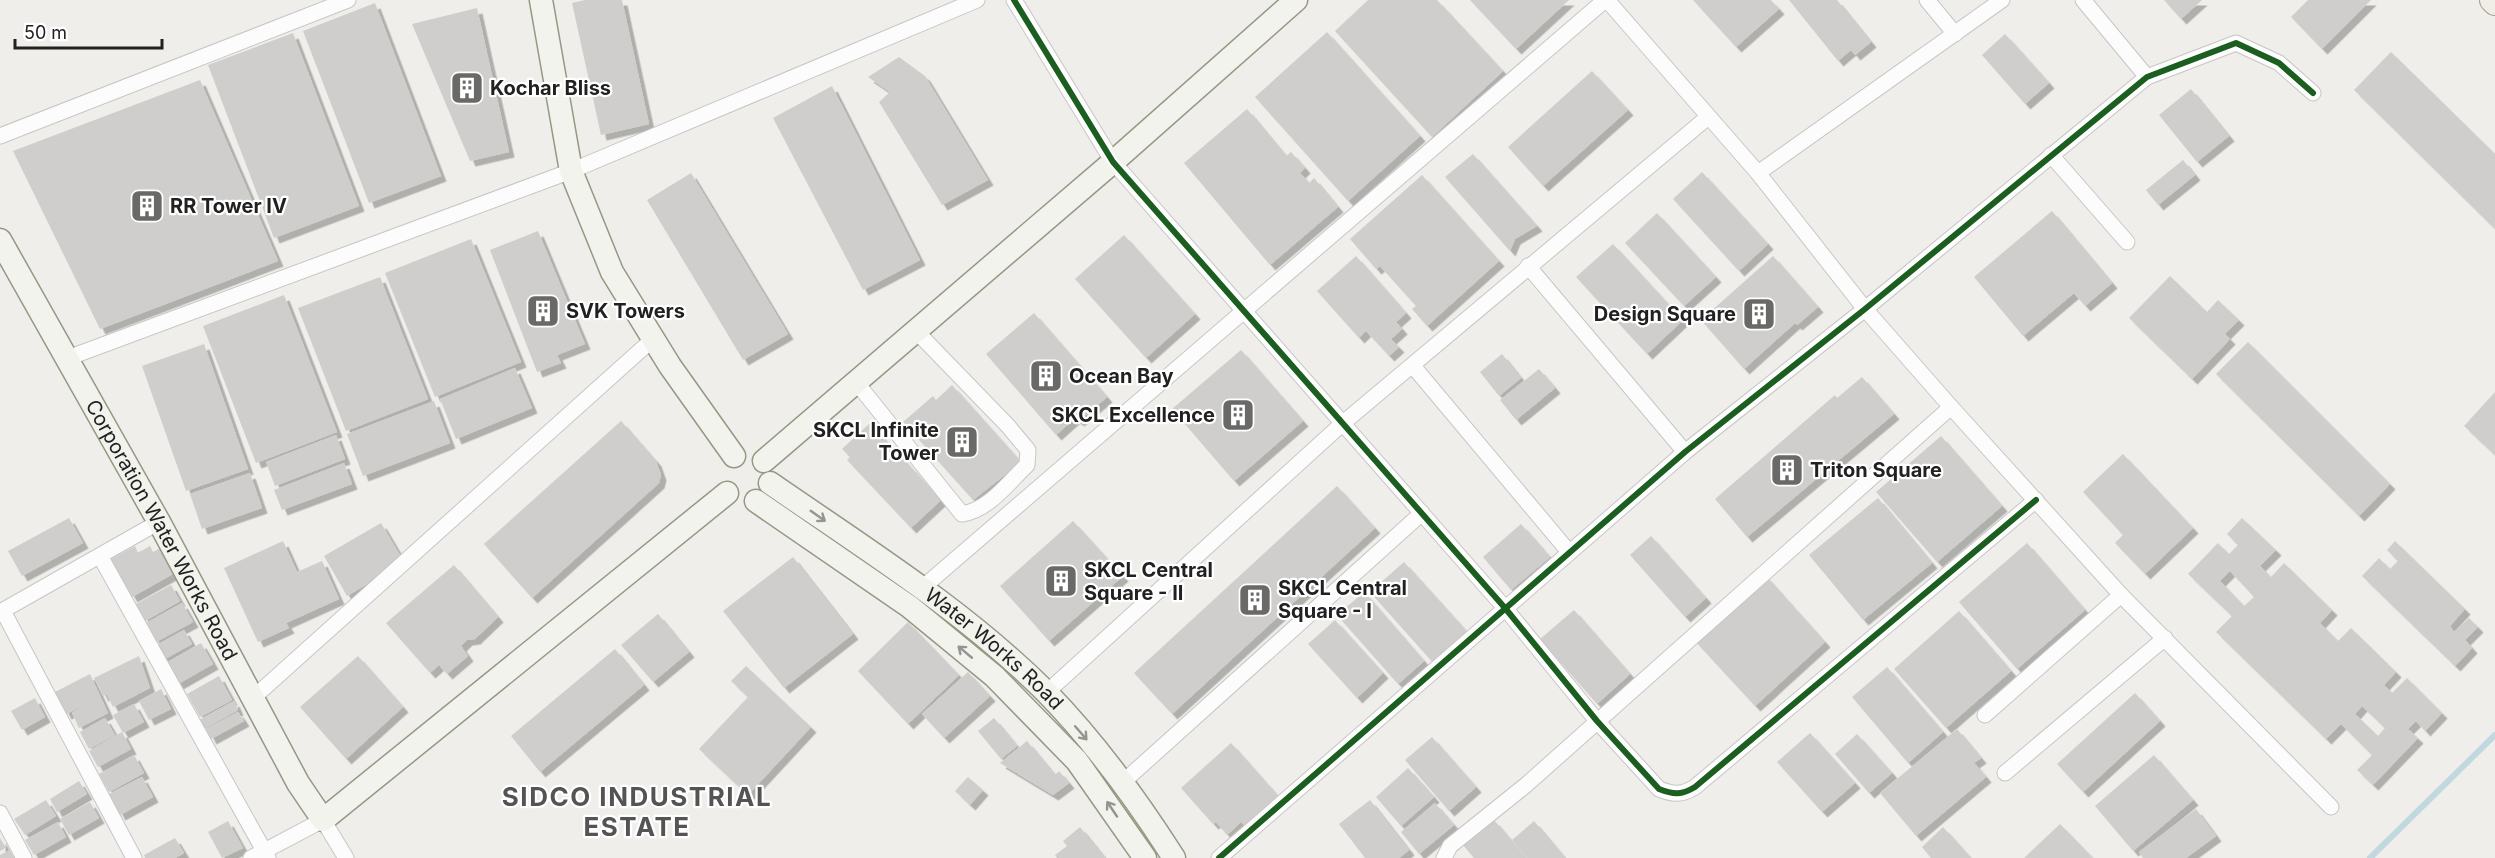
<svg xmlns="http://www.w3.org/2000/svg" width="2495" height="858" font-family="Inter,sans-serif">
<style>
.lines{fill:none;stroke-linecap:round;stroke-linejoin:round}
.stream{stroke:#c1d8e0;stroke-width:6}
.building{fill:#d0cecc;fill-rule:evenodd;filter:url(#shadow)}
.street-casing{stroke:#c6c6c4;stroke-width:17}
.secondary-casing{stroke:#959883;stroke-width:25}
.primary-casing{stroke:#a49d88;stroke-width:26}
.street{stroke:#fdfcfc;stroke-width:15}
.secondary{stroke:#f3f3ed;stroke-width:22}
.primary{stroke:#f1ede8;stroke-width:24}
.cycleway-casing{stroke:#fff;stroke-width:10}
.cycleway{stroke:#1b5e20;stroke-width:6}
.oneway{stroke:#949491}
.labels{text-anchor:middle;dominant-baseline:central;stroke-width:4.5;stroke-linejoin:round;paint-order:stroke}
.poi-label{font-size:20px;font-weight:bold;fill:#212121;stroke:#fff;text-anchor:start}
.street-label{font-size:20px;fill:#212121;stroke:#fff}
.district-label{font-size:26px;font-weight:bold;letter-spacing:1.5px;fill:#545454;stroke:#fff}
</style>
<defs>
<filter id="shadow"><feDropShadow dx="5.5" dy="5.5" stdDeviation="0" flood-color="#0004"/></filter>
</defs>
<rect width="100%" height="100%" fill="#efeeeb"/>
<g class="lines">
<polyline class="stream" points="2370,858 2495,735"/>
</g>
<g class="building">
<polygon points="585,0 622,0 649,124 601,135 572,3"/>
<polygon points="1368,0 1437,0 1503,71 1432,137 1335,31"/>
<polygon points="1470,0 1569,0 1516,49"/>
<polygon points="1693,0 1771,0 1779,9 1736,47"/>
<polygon points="1789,0 1837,0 1871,42 1855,55 1851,50 1838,61"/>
<polygon points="2164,0 2202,0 2181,19"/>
<polygon points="2308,0 2371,0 2322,49 2291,17"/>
<polygon points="375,3 441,176 369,203 303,31"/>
<polygon points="477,8 509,152 470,161 412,24"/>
<polygon points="1327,32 1420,136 1348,201 1255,97"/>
<polygon points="293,33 359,206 274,238 208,65"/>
<polygon points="2005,34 2049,83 2025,104 1982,55"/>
<polygon points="2391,52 2495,154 2495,229 2354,90"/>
<polygon points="899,57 925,76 988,180 942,205 879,102 890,92 868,77"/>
<polygon points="1592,71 1628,110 1543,186 1508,147"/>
<polygon points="200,80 278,261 100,329 13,151"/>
<polygon points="832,86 920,260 863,290 773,118"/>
<polygon points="2191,89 2229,136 2197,162 2159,115"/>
<polygon points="1247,109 1286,156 1291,152 1305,168 1300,173 1309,183 1314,178 1338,207 1270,265 1184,163"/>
<polygon points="1473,154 1537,226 1515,239 1510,251 1445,177"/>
<polygon points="2183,160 2195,175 2158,205 2146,190"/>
<polygon points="1702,172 1768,244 1739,271 1673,199"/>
<polygon points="691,173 788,334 743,360 647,200"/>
<polygon points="1422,175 1499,261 1427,326 1412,309 1416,306 1380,266 1376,269 1350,239"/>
<polygon points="2052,211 2112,283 2085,306 2074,293 2023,336 1974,277"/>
<polygon points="1657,213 1716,277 1684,306 1625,243"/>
<polygon points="538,231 585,344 557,355 561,363 537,372 490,250"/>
<polygon points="1124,235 1195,314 1146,358 1075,279"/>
<polygon points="471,239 521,362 435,397 385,273"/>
<polygon points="1613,244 1683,320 1647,354 1576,277"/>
<polygon points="1356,256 1406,313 1396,322 1402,329 1391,339 1399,347 1389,356 1366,331 1359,338 1317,291"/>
<polygon points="1773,256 1818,307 1797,325 1795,323 1744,369 1701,320"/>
<polygon points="2170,276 2207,312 2218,300 2239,320 2225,334 2230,339 2192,379 2129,318"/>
<polygon points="380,277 428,399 346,431 298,308"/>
<polygon points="284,295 337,432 256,463 203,326"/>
<polygon points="1034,313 1107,397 1079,421 1075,418 1056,435 986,354"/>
<polygon points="2248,342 2390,484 2359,516 2216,374"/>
<polygon points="204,344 248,469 186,491 142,366"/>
<polygon points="1241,350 1303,421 1234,481 1172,409"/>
<polygon points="1502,354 1521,378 1499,396 1480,372"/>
<polygon points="515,368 532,408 456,439 440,399"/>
<polygon points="1539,369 1555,388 1516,420 1500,400"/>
<polygon points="1862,377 1894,414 1747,537 1715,499 1835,395 1837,398"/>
<polygon points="952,385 1021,462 973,500 903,422 933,396 936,400"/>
<polygon points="2495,392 2495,455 2464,426"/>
<polygon points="434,401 450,443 363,476 347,434"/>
<polygon points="621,421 656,461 661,475 659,483 532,598 484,544"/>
<polygon points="870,423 941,500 911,528 847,460 850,457 842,449"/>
<polygon points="336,435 345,459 275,486 266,462"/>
<polygon points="1941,436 2002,506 1937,562 1876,492"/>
<polygon points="2123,454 2193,528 2145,574 2115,543 2123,535 2083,492"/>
<polygon points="344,463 352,484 282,510 274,490"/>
<polygon points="250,473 262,508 202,529 190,494"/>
<polygon points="1337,486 1375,528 1172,714 1134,673"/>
<polygon points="1878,498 1932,563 1863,620 1809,555"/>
<polygon points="69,518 83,543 22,576 8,551"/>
<path d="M2242 518 2276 550 2260 566 2271 577 2284 563 2332 610 2320 623 2338 641 2351 628 2396 672 2384 685 2392 693 2407 678 2442 713 2425 731 2416 721 2408 729 2418 738 2373 785 2357 770 2372 755 2341 724 2326 739 2216 632 2232 616 2188 574 2218 543 2229 554 2238 545 2227 534ZM2230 571 2254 597 2244 606 2220 581ZM2362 706 2385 728 2378 736 2355 714Z"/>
<polygon points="1073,521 1123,576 1049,641 1000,586"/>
<polygon points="381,523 404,562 347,596 324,556"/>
<polygon points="1521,524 1550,557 1511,590 1483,557"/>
<polygon points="1651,536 1706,598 1685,617 1630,555"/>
<polygon points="283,541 297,572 322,561 339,599 286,623 289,628 258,642 224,568"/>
<polygon points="2395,541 2465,609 2450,626 2454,632 2469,618 2478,627 2465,640 2472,648 2455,666 2362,576 2379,558 2390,569 2398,561 2387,550"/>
<polygon points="2027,543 2085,610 2017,669 1959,602"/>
<polygon points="166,545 180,570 132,597 111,559 135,546 138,553 150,546 153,552"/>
<polygon points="793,557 853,634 784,688 723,611"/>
<polygon points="1404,562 1469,634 1435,665 1370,592"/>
<polygon points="454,565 498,617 475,639 467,640 461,646 468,656 447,674 439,665 430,673 386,623"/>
<polygon points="1765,575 1825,642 1755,706 1694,640"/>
<polygon points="171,585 180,601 145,621 136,604"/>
<polygon points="1364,592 1424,661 1398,684 1337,615"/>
<polygon points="182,603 193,622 156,642 146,623"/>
<polygon points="1574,610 1630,674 1597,704 1540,639"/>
<polygon points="1959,611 2011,671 1946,728 1894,669"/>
<polygon points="658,614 689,652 653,682 621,645"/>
<polygon points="1335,620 1383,673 1357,698 1308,644"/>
<polygon points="908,622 959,675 908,724 858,671"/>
<polygon points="184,630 192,644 163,660 155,646"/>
<polygon points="201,643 213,664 178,684 166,663"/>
<polygon points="615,649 644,685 540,772 511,736"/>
<polygon points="139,656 150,688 113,707 107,695 114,691 103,696 94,678"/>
<polygon points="358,656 403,707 346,759 300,707"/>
<polygon points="746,666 811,727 748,795 699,749 748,697 731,681"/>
<polygon points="1887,667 1943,732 1908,763 1852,697"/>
<polygon points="968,672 990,696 944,738 922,714"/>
<polygon points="90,674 108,713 79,728 72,713 87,704 66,714 55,692"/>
<polygon points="219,676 232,700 200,717 187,694"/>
<polygon points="161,689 171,709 149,720 139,701"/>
<polygon points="2135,693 2160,721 2083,792 2057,764"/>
<polygon points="35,698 45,717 22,730 11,711"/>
<polygon points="234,701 238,710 204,729 199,720"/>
<polygon points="134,704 144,722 123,733 113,715"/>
<polygon points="238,712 244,721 211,739 206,729"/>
<polygon points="105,718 115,735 89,749 80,732"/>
<polygon points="994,718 1017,746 1001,759 978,731"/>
<polygon points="1957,729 1981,758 1974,763 1986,777 1916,836 1880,793"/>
<polygon points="122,732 131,749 98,767 89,751"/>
<polygon points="1810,733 1855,783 1822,812 1777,762"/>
<polygon points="1857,734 1892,773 1869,793 1835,754"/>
<polygon points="1432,737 1476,787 1449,811 1405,760"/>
<polygon points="1027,741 1055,775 1059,771 1069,783 1053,795 1000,763"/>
<polygon points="1231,743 1279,797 1246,827 1241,822 1227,835 1216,822 1213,824 1181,788"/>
<polygon points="134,755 144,773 109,792 99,774"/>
<polygon points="2154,755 2193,800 2133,851 2095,806"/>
<polygon points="1408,768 1434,797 1401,826 1376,797"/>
<polygon points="142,777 153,797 120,815 109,794"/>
<polygon points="968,777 983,790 970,805 955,791"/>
<polygon points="79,781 87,794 57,812 50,799"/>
<polygon points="46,800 56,816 25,835 14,819"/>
<polygon points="1370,800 1409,850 1399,858 1365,858 1339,824"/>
<polygon points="90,802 99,818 69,835 60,819"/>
<polygon points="1435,803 1454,825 1419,854 1401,832"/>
<polygon points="2196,809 2216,836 2186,858 2143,858 2139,852"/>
<polygon points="1494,820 1526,858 1474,858 1463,845"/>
<polygon points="228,821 243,848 222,858 208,832"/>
<polygon points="1534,821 1565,858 1527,858 1512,840"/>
<polygon points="58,822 66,837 34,855 25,840"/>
<polygon points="2060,824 2093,858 2024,858"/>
<polygon points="1080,827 1105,858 1057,858 1055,855 1067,846 1063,841"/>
<polygon points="1943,827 1971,858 1931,858 1922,847"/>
<polygon points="0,838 6,848 0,851"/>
<polygon points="175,838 184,853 175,858 145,858 144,855"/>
<polygon points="10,850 14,858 0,858 0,855"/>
</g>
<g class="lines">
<g class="street-casing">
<g id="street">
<path d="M1014 0 1113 162 1505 608 1597 721 1659 789C1674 795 1682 795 1695 787L2036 500"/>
<polyline points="1607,0 1758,173 1865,309 1951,407 2121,595 2331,807"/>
<polyline points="1927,0 1955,34"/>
<polyline points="2083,0 2147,77"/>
<polyline points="0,136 348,0"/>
<polyline points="2051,155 2127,242"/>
<polyline points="1758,173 2002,0"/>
<polyline points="1528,266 1685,452"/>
<polyline points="65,359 571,171 977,0"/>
<polyline points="1413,366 1569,552"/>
<path d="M856 382 962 514C989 510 1008 483 1027 465L1028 450 1008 426 916 331"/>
<polyline points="100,556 268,858"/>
<polyline points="921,589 1605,0"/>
<polyline points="3,611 134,858"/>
<polyline points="0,612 159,522"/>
<polyline points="1046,693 1343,423 1708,117"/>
<polyline points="253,698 653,339"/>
<polyline points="1985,715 2121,595"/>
<polyline points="2005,773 2165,638"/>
<polyline points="1122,783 1422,513"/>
<polyline points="0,813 24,858"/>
<polyline points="251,858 323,820 346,858"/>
<polyline points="1219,858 1685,452 1865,309 2147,77 2236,43 2279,63 2313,93"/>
<polyline points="1444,858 1450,846 1526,785 1951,407"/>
</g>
</g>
<g class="secondary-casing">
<g id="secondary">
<polyline points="541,0 571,171 612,272 670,366 734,456"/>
<path id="s1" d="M0 240 159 522 298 783 323 820 727 493"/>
<polyline points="764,461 1113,162 1296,0"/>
<path id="s2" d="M770 483C864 548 965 611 1046 692 1094 741 1137 800 1174 858"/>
<polyline points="756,501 910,607 994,676 1077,761 1145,858"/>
</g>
</g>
<g class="primary-casing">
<polyline id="primary" points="2492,0 2495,3"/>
</g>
<use href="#street" class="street"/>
<use href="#secondary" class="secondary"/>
<use href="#primary" class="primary"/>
<g class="cycleway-casing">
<g id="cycleway">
<path d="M1014 0 1113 162 1505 608 1597 721 1659 789C1674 795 1682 795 1695 787L2036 500"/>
<polyline points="1219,858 1685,452 1865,309 2147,77 2236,43 2279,63 2313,93"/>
</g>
</g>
<use href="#cycleway" class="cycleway"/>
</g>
<defs><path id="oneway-shaft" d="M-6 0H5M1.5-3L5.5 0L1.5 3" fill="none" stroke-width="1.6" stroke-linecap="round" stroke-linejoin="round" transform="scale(1.5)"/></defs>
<g class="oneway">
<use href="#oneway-shaft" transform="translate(818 516) rotate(35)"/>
<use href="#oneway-shaft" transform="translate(965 652) rotate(-140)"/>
<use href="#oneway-shaft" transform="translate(1081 733) rotate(49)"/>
<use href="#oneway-shaft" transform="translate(1112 809) rotate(-124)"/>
</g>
<defs>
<g id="building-square" transform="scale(1.725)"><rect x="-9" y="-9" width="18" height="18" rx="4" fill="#696968" stroke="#fff"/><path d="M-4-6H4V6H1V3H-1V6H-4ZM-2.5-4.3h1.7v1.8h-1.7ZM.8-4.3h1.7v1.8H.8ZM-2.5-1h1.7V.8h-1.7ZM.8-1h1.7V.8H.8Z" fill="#fff"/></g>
</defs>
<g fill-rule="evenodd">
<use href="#building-square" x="467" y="88"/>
<use href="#building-square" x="147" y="206"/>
<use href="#building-square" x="543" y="311"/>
<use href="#building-square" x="1759" y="314"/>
<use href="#building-square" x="1046" y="376"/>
<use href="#building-square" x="1238" y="415"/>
<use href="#building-square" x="962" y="442"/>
<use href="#building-square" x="1787" y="470"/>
<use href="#building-square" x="1061" y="581"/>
<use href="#building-square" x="1255" y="600"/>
</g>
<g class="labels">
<g class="poi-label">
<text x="490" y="88">Kochar Bliss</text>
<text x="170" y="206">RR Tower IV</text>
<text x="566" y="311">SVK Towers</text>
<text x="1736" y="314" text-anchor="end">Design Square</text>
<text x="1069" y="376">Ocean Bay</text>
<text x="1215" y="415" text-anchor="end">SKCL Excellence</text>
<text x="939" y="430" text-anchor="end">SKCL Infinite<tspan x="939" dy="23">Tower</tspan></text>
<text x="1810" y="470">Triton Square</text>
<text x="1084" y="570">SKCL Central<tspan x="1084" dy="23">Square - II</tspan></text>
<text x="1278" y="588">SKCL Central<tspan x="1278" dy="23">Square - I</tspan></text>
</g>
<g class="street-label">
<text stroke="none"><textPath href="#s1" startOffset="332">Corporation Water Works Road</textPath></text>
<text stroke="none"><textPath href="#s2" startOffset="279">Water Works Road</textPath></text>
</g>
<g class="district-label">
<text x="637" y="796">SIDCO INDUSTRIAL<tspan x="637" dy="30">ESTATE</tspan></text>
</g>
</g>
<path d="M15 39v9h147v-9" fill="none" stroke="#212121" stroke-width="3"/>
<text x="24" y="39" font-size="18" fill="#212121" stroke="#ffffff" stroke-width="4.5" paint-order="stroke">50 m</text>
</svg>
